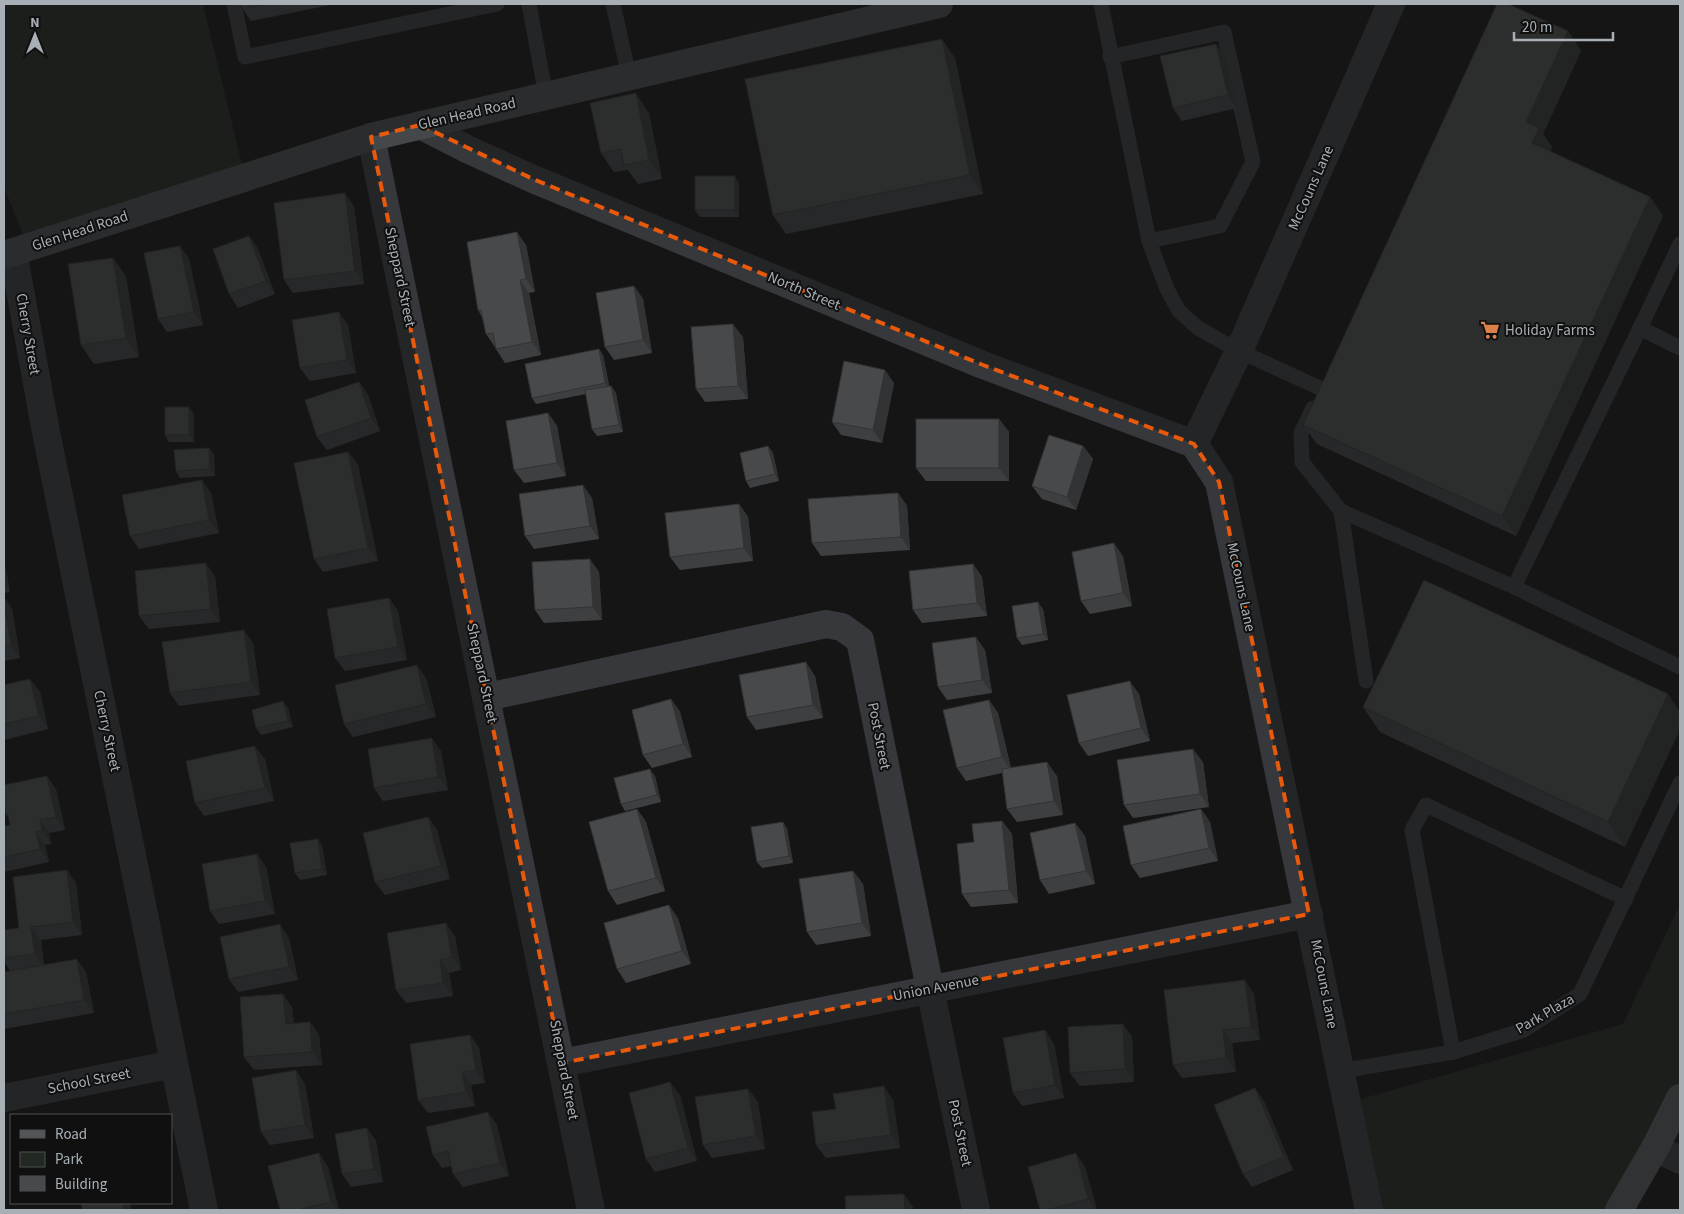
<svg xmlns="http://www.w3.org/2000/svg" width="1684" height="1214" font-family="'Source Sans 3',sans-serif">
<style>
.green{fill:#222822}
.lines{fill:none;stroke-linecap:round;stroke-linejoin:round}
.service{stroke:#36383b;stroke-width:15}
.minor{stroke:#36383b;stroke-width:28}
.secondary{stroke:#45484a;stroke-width:28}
.primary{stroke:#535659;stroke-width:28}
.wall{fill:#3d3f40}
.shaded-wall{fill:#323334}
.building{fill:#47494b;stroke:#323334}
.marked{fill:none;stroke:#e8590c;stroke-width:4;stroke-dasharray:10 6;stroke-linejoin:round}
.labels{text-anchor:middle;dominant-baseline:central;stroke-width:4;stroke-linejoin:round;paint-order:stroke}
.street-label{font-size:15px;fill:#a8b0b5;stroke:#101011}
.poi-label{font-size:15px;fill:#a8b0b5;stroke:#101011;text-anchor:start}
</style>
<rect width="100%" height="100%" fill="#151516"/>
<g class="green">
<polygon points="4,4 203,4 245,177 28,247 4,187"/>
<polygon points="1680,904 1680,1098 1619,1210 1369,1210 1347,1103 1623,1024"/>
</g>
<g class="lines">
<g class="service">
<polyline points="234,4 245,57 497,4"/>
<polyline points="529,4 546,96"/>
<polyline points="613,4 629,76"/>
<polyline points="1101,4 1149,241 1167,289 1179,311 1198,328 1239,351 1322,389"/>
<polyline points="1110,57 1224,32 1253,162 1220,226 1149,241"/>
<polyline points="1640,328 1680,244"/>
<polyline points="1313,408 1301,433 1302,462 1341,511 1514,587 1680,667"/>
<polyline points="1341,511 1366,681"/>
<polyline points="1514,587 1640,328 1680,348"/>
<polyline points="1453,1052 1412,830 1426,805 1626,899"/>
<polyline points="1341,1071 1453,1052 1524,1030 1580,994 1680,783"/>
</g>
<g class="minor">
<polyline points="420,125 467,149 533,179 983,365 1194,444"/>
<polyline points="371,137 591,1210"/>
<polyline points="13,252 46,432 204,1210"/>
<polyline points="1194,444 1219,482 1369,1210"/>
<polyline points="1194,444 1239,351 1391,4"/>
<polyline points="487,697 826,624 842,627 860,640 930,989 976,1210"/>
<polyline points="562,1063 1309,914"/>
<polyline points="4,1098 174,1064"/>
<polyline points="1655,1148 1680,1160"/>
</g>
<polyline class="secondary" points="4,255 371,137 939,4"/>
<polyline class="primary" points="1619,1210 1655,1148 1680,1098"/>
</g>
<g class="wall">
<polygon points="241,4 335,4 251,21 242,8"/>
<polygon points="1568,31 1581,51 1543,134 1552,147 1550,151 1650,197 1663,216 1516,536 1317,444 1303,425"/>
<polygon points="1216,44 1225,57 1237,108 1182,121 1173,108"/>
<polygon points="955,58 983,194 786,234 773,215"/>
<polygon points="649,113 662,179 638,184 628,170 614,172 601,153"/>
<polygon points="739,183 739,217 700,217 695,210"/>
<polygon points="345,193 354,207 364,284 293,293 284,280"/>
<polygon points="249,236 258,249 275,294 238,308 229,294"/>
<polygon points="526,245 535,292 529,293 541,355 505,363 496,349 496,347 495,347 486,334 482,317 478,310"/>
<polygon points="180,246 189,259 203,325 167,332 158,319"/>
<polygon points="113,258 126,277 139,357 94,364 81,345"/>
<polygon points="634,286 643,299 652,353 614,360 605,347"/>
<polygon points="348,325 356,373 310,381 300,368"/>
<polygon points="743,337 748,399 705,402 696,389"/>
<polygon points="599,349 603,355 609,386 611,386 616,393 623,432 597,436 592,429 586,394 536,404 532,398"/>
<polygon points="359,382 368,395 380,431 327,450 317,437"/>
<polygon points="894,383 882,443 841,435 832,422"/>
<polygon points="548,413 557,426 566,476 524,483 514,470"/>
<polygon points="194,414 194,442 169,442 165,435"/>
<polygon points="999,419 1009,432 1009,481 926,481 916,468"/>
<polygon points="768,446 773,453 779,481 750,488 746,481"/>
<polygon points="1083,446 1093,459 1076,510 1042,499 1032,486"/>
<polygon points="348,452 358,465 378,561 323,572 314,559"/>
<polygon points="214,454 215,476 180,478 176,471"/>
<polygon points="211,493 219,533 139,549 130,536"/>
<polygon points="898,493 907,506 910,550 821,556 812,543"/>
<polygon points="592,498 599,539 534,549 525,536"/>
<polygon points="739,504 748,517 753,561 680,570 670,557"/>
<polygon points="1123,556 1132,606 1090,614 1081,601"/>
<polygon points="4,560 10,592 4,593"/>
<polygon points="973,564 982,577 987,616 922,623 913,610"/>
<polygon points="599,572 602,620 544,623 535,610"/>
<polygon points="215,576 220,622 149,629 139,616"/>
<polygon points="4,597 12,609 20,658 4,661"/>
<polygon points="389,598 398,611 407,660 345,671 335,658"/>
<polygon points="1043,609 1048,640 1022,645 1017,638"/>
<polygon points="253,643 260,695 179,706 170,693"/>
<polygon points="985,650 992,693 947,700 938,687"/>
<polygon points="815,676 823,718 756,730 747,717"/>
<polygon points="426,678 436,717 353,737 344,724"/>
<polygon points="30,679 40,692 48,729 4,740 4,685"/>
<polygon points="1139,694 1150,741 1088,756 1079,743"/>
<polygon points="1668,694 1625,847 1380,732 1363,707"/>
<polygon points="671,699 680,712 692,757 652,768 643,755"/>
<polygon points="989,700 998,713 1011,768 1057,776 1063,815 1017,822 1007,809 1002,773 966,781 957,768"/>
<polygon points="288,708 293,727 261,735 256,728"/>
<polygon points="441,751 448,790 383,801 374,788"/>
<polygon points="265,759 274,801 204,816 195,803"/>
<polygon points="1203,762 1209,807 1133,818 1124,805"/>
<polygon points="655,776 661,802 625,811 621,804"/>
<polygon points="56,789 65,830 49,833 51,844 45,845 49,862 4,872 4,837 5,837 10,825 9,819 6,815"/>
<polygon points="637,809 646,822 665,891 617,905 608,891"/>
<polygon points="1201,809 1210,822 1218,861 1140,878 1131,865"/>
<polygon points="428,817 437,830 450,879 385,895 375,882"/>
<polygon points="1002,821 1012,834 1018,903 971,907 962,894 974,842"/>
<polygon points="1075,823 1085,836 1095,884 1049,894 1040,880"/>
<polygon points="787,828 793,863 762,868 757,862"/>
<polygon points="318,839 322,846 327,875 300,880 295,873"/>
<polygon points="257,854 266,867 275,914 219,924 210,911"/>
<polygon points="853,871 863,884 871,936 816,945 807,932"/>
<polygon points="76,883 82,935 41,940 44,965 86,972 94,1013 4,1029 4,972 10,971 4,961 4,930 19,928"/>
<polygon points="678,918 691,964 626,983 617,969"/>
<polygon points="455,936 461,970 449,973 453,996 406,1003 396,990"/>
<polygon points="289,938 298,980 238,992 229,979"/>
<polygon points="1254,994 1260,1040 1232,1043 1236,1072 1182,1078 1173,1065"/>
<polygon points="292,1007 294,1024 310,1022 319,1035 322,1065 254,1070 244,1057"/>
<polygon points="1123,1024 1132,1037 1134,1082 1080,1086 1070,1073"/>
<polygon points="1045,1030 1054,1044 1064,1098 1022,1106 1013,1093"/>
<polygon points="470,1035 479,1048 485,1083 471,1085 475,1106 428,1113 418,1100"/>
<polygon points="305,1084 314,1138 270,1145 261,1132"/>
<polygon points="748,1089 758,1102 765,1149 712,1158 703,1145"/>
<polygon points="680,1095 697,1161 655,1172 646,1159"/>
<polygon points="893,1100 900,1148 826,1158 816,1145"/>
<polygon points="1264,1101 1293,1170 1252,1187 1243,1174"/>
<polygon points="497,1125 509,1176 463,1187 453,1174 452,1166 442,1168 433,1155"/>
<polygon points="367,1128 376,1141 383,1182 351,1187 342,1174"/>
<polygon points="328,1167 339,1210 280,1210"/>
<polygon points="1085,1167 1097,1210 1040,1210"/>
</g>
<g class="shaded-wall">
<polygon points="1568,31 1581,51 1543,134 1552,147 1546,162 1532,143 1526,122"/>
<polygon points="942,39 955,58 983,194 970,175"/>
<polygon points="1216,44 1225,57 1237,108 1228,95"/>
<polygon points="636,93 649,113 662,179 649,160"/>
<polygon points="735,176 739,183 739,217 735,210"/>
<polygon points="345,193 354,207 364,284 355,271"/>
<polygon points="1650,197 1663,216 1516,536 1502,516"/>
<polygon points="517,232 526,245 535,292 526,279"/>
<polygon points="249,236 258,249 275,294 266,281"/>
<polygon points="180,246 189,259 203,325 194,312"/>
<polygon points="113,258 126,277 139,357 126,338"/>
<polygon points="520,280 529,293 541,355 532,342"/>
<polygon points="634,286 643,299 652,353 643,340"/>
<polygon points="339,312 348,325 356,373 347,360"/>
<polygon points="733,324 743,337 748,399 738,386"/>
<polygon points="599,349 603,355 610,389 605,383"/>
<polygon points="885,370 894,383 882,443 873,430"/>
<polygon points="359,382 368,395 380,431 371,418"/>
<polygon points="611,386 616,393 623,432 619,425"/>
<polygon points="189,407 194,414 194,442 189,435"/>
<polygon points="548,413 557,426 566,476 557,463"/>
<polygon points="999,419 1009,432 1009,481 999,468"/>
<polygon points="768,446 773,453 779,481 775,474"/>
<polygon points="1083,446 1093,459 1076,510 1067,497"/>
<polygon points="209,448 214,454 215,476 210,469"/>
<polygon points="348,452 358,465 378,561 368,548"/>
<polygon points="202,480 211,493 219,533 209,520"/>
<polygon points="583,485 592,498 599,539 590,526"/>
<polygon points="898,493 907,506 910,550 901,537"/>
<polygon points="739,504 748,517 753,561 744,548"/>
<polygon points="1114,543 1123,556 1132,606 1123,593"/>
<polygon points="590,559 599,572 602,620 593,607"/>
<polygon points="4,560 10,592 4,583"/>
<polygon points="206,563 215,576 220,622 211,609"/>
<polygon points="973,564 982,577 987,616 977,603"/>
<polygon points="4,597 12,609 20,658 11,645 4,603"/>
<polygon points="389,598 398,611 407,660 398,647"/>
<polygon points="1038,602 1043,609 1048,640 1043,634"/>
<polygon points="244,630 253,643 260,695 251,682"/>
<polygon points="976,637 985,650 992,693 982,680"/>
<polygon points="806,662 815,676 823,718 813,705"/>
<polygon points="417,665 426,678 436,717 426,704"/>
<polygon points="30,679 40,692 48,729 39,716"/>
<polygon points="1130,681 1139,694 1150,741 1141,728"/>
<polygon points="1668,694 1680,712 1680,730 1625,847 1608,822"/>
<polygon points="671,699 680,712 692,757 683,744"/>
<polygon points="989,700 998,713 1011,771 1002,757"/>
<polygon points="283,701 288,708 293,727 288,721"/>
<polygon points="432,738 441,751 448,790 438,777"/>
<polygon points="255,746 265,759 274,801 265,788"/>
<polygon points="1193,749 1203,762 1209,807 1200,794"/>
<polygon points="1047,762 1057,776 1063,815 1054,801"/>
<polygon points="650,769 655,776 661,802 657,795"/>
<polygon points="47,776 56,789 65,830 56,817"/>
<polygon points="637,809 646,822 665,891 656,878"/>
<polygon points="1201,809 1210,822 1218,861 1209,848"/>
<polygon points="428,817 437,830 450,879 441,866"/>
<polygon points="40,820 49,833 51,844 42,830"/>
<polygon points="1002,821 1012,834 1018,903 1009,890"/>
<polygon points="783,822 787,828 793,863 789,856"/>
<polygon points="1075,823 1085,836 1095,884 1086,871"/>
<polygon points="36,832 45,845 49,862 40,849"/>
<polygon points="318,839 322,846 327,875 322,869"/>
<polygon points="257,854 266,867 275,914 265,901"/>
<polygon points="67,870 76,883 82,935 73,922"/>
<polygon points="853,871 863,884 871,936 862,923"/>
<polygon points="669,905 678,918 691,964 682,951"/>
<polygon points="446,923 455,936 461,970 452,957"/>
<polygon points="280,924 289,938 298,980 289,967"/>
<polygon points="31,927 41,940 44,967 35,954"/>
<polygon points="77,959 86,972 94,1013 84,1000"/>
<polygon points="440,960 449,973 453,996 443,983"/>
<polygon points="1245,980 1254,994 1260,1040 1251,1027"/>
<polygon points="283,994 292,1007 295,1037 286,1024"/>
<polygon points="310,1022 319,1035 322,1065 312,1052"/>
<polygon points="1123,1024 1132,1037 1134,1082 1125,1069"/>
<polygon points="1045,1030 1054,1044 1064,1098 1055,1085"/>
<polygon points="1223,1030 1232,1043 1236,1072 1226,1058"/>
<polygon points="470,1035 479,1048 485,1083 476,1070"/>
<polygon points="296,1070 305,1084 314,1138 305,1125"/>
<polygon points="462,1072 471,1085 475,1106 466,1092"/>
<polygon points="670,1082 680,1095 697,1161 688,1148"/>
<polygon points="884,1086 893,1100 900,1148 891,1135"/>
<polygon points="1255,1088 1264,1101 1293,1170 1284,1157"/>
<polygon points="748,1089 758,1102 765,1149 756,1136"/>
<polygon points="488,1112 497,1125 509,1176 500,1163"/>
<polygon points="367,1128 376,1141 383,1182 374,1169"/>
<polygon points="319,1153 328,1167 339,1210 337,1210 331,1202"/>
<polygon points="1076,1153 1085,1167 1097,1210 1096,1210 1088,1199"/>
<polygon points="904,1194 913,1207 913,1210 905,1210"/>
<polygon points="123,1203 130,1203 131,1210 124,1210"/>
</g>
<g class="building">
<polygon points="241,4 264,4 242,8"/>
<polygon points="1497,4 1508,4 1568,31 1526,122 1539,128 1532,143 1650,197 1502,516 1303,425"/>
<polygon points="942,39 970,175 773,215 745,79"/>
<polygon points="1216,44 1228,95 1173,108 1160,56"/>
<polygon points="636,93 649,160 624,165 621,149 601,153 590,103"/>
<rect x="695" y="176" width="40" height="34"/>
<polygon points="345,193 355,271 284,280 274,203"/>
<polygon points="517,232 526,279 520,280 532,342 496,349 493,333 486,334 481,310 478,310 467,242"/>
<polygon points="249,236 266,281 229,294 213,249"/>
<polygon points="180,246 194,312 158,319 144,253"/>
<polygon points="113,258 126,338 81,345 68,264"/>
<polygon points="634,286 643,340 605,347 596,293"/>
<polygon points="339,312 347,360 300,368 292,320"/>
<polygon points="733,324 738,386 696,389 691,327"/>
<polygon points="599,349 605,383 532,398 525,364"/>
<polygon points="844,361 885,370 873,430 832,422"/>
<polygon points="359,382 371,418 317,437 305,400"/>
<polygon points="611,386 619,425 592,429 585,390"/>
<rect x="165" y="407" width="24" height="28"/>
<polygon points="548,413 557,463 514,470 506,421"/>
<rect x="916" y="419" width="83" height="49"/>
<polygon points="1049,435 1083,446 1067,497 1032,486"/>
<polygon points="768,446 775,474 746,481 740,453"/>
<polygon points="209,448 210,469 176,471 174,450"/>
<polygon points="348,452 368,548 314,559 294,463"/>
<polygon points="202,480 209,520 130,536 122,495"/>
<polygon points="583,485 590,526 525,536 519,494"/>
<polygon points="898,493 901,537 812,543 808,499"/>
<polygon points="739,504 744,548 670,557 665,513"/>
<polygon points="1114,543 1123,593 1081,601 1072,552"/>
<polygon points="590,559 593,607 535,610 532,562"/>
<polygon points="206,563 211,609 139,616 135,571"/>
<polygon points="973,564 977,603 913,610 909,571"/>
<polygon points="1424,580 1668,694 1608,822 1363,707"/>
<polygon points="389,598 398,647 335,658 327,609"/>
<polygon points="1038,602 1043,634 1017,638 1012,606"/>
<polygon points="4,603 11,645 4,646"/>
<polygon points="244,630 251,682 170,693 162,642"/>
<polygon points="976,637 982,680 938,687 932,643"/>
<polygon points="806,662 813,705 747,717 739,675"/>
<polygon points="417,665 426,704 344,724 335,685"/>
<polygon points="30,679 39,716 4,724 4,685"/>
<polygon points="1130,681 1141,728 1079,743 1067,695"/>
<polygon points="671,699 683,744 643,755 632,710"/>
<polygon points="989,700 1002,757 957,768 943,710"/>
<polygon points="283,701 288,721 256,728 252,710"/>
<polygon points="432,738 438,777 374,788 368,749"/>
<polygon points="255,746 265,788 195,803 186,761"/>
<polygon points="1193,749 1200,794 1124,805 1117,760"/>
<polygon points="1047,762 1054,801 1007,809 1002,769"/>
<polygon points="650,769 657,795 621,804 614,778"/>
<polygon points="47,776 56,817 40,820 42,830 36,832 40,849 4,857 4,837 5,837 4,826 10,825 8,815 6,815 4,803 4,785"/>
<polygon points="637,809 656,878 608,891 589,822"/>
<polygon points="1201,809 1209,848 1131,865 1123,826"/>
<polygon points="428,817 441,866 375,882 363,833"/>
<polygon points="1002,821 1009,890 962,894 957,844 974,842 972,824"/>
<polygon points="783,822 789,856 757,862 751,827"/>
<polygon points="1075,823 1086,871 1040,880 1030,833"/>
<polygon points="318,839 322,869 295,873 290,843"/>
<polygon points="257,854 265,901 210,911 202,864"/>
<polygon points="67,870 73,922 31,927 35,954 4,958 4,930 19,928 13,877"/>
<polygon points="853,871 862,923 807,932 799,879"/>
<polygon points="669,905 682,951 617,969 604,923"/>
<polygon points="446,923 452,957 440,960 443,983 396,990 387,933"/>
<polygon points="280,924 289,967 229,979 220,937"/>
<polygon points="77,959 84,1000 4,1014 4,972"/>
<polygon points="1245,980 1251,1027 1223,1030 1226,1058 1173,1065 1164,990"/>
<polygon points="283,994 286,1024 310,1022 312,1052 244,1057 240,997"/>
<polygon points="1123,1024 1125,1069 1070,1073 1068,1027"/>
<polygon points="1045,1030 1055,1085 1013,1093 1003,1038"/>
<polygon points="470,1035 476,1070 462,1072 466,1092 418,1100 410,1044"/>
<polygon points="296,1070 305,1125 261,1132 252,1078"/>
<polygon points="670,1082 688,1148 646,1159 629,1093"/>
<polygon points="884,1086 891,1135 816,1145 812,1112 836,1109 833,1094"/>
<polygon points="1255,1088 1284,1157 1243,1174 1214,1105"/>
<polygon points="748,1089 756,1136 703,1145 695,1097"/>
<polygon points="488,1112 500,1163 453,1174 448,1151 433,1155 426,1127"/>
<polygon points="367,1128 374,1169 342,1174 335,1134"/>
<polygon points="319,1153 331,1202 297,1210 280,1210 268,1166"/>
<polygon points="1076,1153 1088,1199 1047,1210 1040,1210 1028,1167"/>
<polygon points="904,1194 905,1210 846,1210 845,1196"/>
<polygon points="81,1203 123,1203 124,1210 82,1210"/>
</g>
<path d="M0 0H1684V1214H0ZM420 125 533 179 983 365 1194 444 1219 482 1309 914 562 1063 371 137Z" fill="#151516" fill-opacity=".55" fill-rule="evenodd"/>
<path class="marked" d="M420 125 533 179 983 365 1194 444 1219 482 1309 914 562 1063 371 137Z"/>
<defs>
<g id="supermarket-bare" transform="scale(1.5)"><path d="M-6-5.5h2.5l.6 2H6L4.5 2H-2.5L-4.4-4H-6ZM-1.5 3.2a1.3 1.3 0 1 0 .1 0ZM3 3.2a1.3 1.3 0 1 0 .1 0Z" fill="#da8049" stroke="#101011" stroke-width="2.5" paint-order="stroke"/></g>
</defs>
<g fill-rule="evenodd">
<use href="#supermarket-bare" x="1490" y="330"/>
</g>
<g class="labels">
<g class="street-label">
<text transform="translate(467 114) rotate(-13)">Glen Head Road</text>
<text transform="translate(1311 188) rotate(-66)">McCouns Lane</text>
<text transform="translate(80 231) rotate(-18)">Glen Head Road</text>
<text transform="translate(400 277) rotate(78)">Sheppard Street</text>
<text transform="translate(804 291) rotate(23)">North Street</text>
<text transform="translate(28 334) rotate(80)">Cherry Street</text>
<text transform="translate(1241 587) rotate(78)">McCouns Lane</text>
<text transform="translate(482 673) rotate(78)">Sheppard Street</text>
<text transform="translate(107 731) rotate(78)">Cherry Street</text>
<text transform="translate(879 736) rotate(79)">Post Street</text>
<text transform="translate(1324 984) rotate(79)">McCouns Lane</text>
<text transform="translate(936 988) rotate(-11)">Union Avenue</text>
<text transform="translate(1545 1014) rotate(-30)">Park Plaza</text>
<text transform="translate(564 1070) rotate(79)">Sheppard Street</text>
<text transform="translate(89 1081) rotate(-11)">School Street</text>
<text transform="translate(960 1133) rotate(78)">Post Street</text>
</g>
<g class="poi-label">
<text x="1505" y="330">Holiday Farms</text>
</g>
</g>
<rect width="1684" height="1214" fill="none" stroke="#a8b0b5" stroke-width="10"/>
<rect x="10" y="1114" width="162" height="90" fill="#101011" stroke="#4d5053"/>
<rect x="20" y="1130" width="25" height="8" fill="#535659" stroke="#4d5053"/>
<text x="55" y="1139" font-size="15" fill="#a8b0b5">Road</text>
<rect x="20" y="1152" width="25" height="15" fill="#222822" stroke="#4d5053"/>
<text x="55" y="1164" font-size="15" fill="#a8b0b5">Park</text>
<rect x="20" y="1176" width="25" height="15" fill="#47494b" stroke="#4d5053"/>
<text x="55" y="1189" font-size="15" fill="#a8b0b5">Building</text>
<g transform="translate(35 35)" stroke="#101011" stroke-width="4" paint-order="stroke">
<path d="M0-4L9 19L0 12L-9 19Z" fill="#a8b0b5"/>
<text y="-8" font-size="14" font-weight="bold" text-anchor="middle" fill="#a8b0b5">N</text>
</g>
<path d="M1514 32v8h99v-8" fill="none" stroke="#a8b0b5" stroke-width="2.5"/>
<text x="1522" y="32" font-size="15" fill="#a8b0b5" stroke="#101011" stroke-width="4" paint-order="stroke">20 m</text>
</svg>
